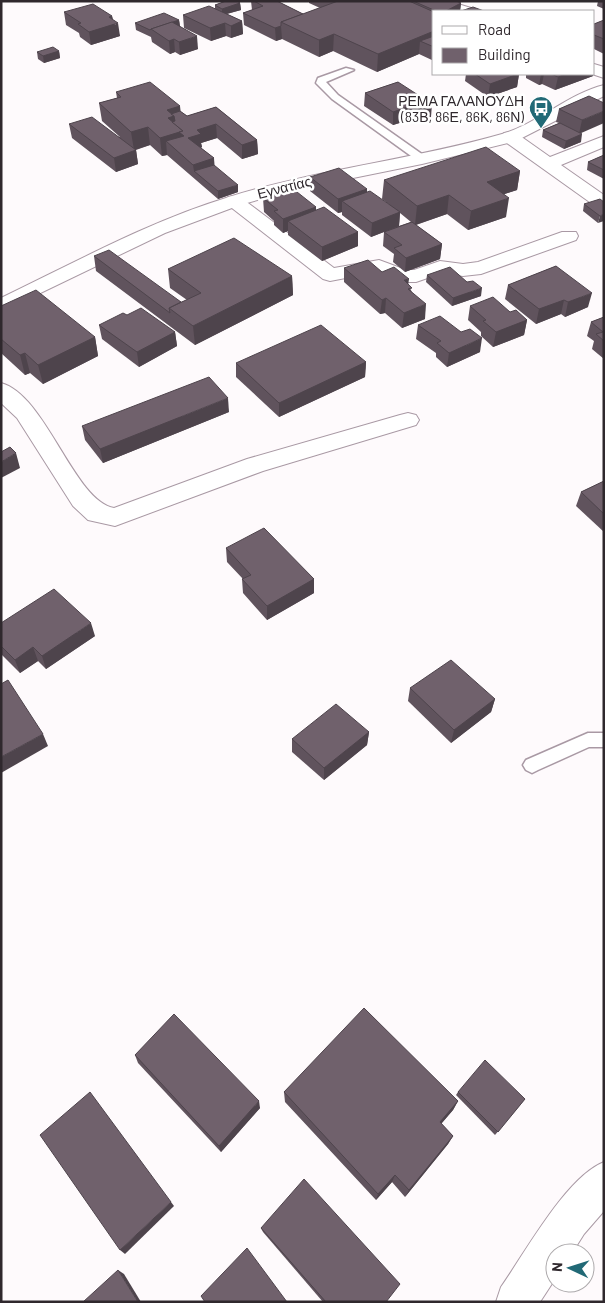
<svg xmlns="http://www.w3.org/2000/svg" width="605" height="1303" font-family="Barlow,sans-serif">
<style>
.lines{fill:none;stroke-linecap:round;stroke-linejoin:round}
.lane-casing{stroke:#a999a4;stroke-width:3}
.street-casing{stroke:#a999a4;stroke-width:2}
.secondary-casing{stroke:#a999a4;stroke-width:2}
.lane{fill:#fff;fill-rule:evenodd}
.street{fill:#fff;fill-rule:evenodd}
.secondary{fill:#fff;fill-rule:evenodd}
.wall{fill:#60535d;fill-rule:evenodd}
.shaded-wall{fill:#4e444c}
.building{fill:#70616c;stroke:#4e444c}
.labels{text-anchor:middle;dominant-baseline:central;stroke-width:5;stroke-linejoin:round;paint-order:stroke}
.far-poi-label{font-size:14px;fill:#2f282d;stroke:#fff;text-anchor:end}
.far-street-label{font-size:14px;fill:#2f282d;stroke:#fff}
</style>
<rect width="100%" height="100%" fill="#fefafc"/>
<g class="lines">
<g class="lane-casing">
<g id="lane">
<polygon points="346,68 354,70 326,82 338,95 426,157 426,161 418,161 332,99 316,83 318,78"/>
<polygon points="588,733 604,733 604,747 589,747 538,770 532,773 526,770 523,765 526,760"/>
</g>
</g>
<g class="street-casing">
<g id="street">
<polygon points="458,4 471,8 473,11 453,11 451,8"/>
<polygon points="594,64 604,67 604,78 592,74"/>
<polygon points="510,132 516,133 550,157 604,136 604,147 561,165 604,195 604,209 598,208 504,141 502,137 504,133"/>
<polygon points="234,196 240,197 334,268 379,260 406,270 414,270 440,261 463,264 478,262 562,232 576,232 578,236 576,240 481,274 463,276 442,273 416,282 403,282 377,272 330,281 323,279 228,205 225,201 228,197"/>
<path d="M1 383C46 395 74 501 114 508L247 459 400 415 408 413 416 415 419 420 416 425 263 471 115 526 88 520 73 506 17 418 1 403Z"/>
<path d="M604 1162V1211L584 1234 572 1253H555V1279L540 1302H496L501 1287C525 1253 566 1177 604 1162Z"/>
</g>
</g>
<g class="secondary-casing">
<path id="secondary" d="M604 85V96L516 141 422 164 289 191 240 205 165 233 1 312V298C76 262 150 221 229 197 318 169 412 160 502 134 537 124 568 94 604 85Z"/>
</g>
<use href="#lane" class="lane"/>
<use href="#street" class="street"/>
<use href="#secondary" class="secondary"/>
</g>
<g class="wall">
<polygon points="222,1 237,1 240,3 241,10 227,14 242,21 243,34 231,38 226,36 211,41 184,28 183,15 215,9 215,5 223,2"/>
<polygon points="251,1 277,1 303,14 320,8 309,3 309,1 456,1 461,3 460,11 434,11 434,61 419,54 377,72 333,51 319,57 282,39 276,41 244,25 243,13 252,10"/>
<polygon points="598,1 604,1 604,9 597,6"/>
<polygon points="64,12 112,16 113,20 120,36 91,45 80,37 79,33 66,25"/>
<polygon points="179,20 180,26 198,49 180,55 175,52 170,54 152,42 151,37 136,30 135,23"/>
<polygon points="604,20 604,54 594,49 594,24"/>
<polygon points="59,51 60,58 44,63 38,59 37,52"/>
<polygon points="466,74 519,74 517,87 488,97 465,81"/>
<polygon points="526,74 593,74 593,76 555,90 542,84 539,85 526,78"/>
<polygon points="398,82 431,117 414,123 409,120 393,125 364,106 365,93"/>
<polygon points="116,92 180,106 180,111 187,116 216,107 257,140 258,154 242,159 217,138 201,143 202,147 201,148 214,158 214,165 238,192 218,199 167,155 162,156 150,145 136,150 138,164 116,172 72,138 69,124 120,137 102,121 99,103 117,98"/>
<polygon points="589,96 580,133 581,142 564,149 542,137 543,130 559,123 556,122 559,109"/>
<polygon points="604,155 604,179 587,170 588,162"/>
<path d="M520 171 517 190 504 194 506 217 468 230 447 214 416 225 442 244 440 259 405 272 393 262 394 254 383 246 384 232 371 237 342 215V212L338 213 310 191V177L367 189V192L391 206 382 199 384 180ZM400 213 411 222 399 226Z"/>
<polygon points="263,198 316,207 316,210 358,232 358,246 322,261 288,235 288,231 283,233 274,225 274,221 264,212"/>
<polygon points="604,202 598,223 583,211 584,204"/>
<polygon points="94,256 181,302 187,300 170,288 168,269 292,276 293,295 195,345 96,271"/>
<polygon points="556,266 588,307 565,317 561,314 536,324 505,299 508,285"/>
<polygon points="344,268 382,272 408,284 425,319 402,328 385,313 380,314 344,282"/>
<polygon points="427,275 481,296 452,306 426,282"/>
<polygon points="1,306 95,337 98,356 43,384 30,373 25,375 1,353"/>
<polygon points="470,306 510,312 527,320 524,335 493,347 481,336 481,332 468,320"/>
<polygon points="127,315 175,332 177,346 139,367 102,339 99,325"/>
<polygon points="604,317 604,359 592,349 594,341 587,336 591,322"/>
<polygon points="418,325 480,352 447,367 436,357 436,353 416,339"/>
<polygon points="366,362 365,377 279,417 236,377 236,363"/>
<polygon points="229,412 103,463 85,440 82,426"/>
<polygon points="604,481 604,532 576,506 581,492"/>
<polygon points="226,548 314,579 314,593 267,620 243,593 242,579 243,579 227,562"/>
<polygon points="1,623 95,636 46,669 38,661 20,673 1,654"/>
<polygon points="410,688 495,699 491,712 451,743 408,701"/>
<polygon points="369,732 367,745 324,780 292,752 292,739"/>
<polygon points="135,1055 260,1108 221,1152 138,1063"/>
<polygon points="284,1092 458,1101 453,1110 441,1124 453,1136 448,1144 405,1197 392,1182 376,1200 285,1102"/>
<polygon points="458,1092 525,1099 495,1135 456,1095"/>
<polygon points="261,1228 386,1302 323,1302 263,1232"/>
</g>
<g class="shaded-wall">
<polygon points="240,3 241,10 222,15 222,9"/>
<polygon points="461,3 460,11 446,11"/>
<polygon points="112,16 114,25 118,23 120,36 91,45 89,32 109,17"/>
<polygon points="179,20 180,27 152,30"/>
<polygon points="242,21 243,34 231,38 231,26"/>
<polygon points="225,23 226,36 211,41 210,28"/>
<polygon points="281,26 282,39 276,41 275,28"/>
<polygon points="434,31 434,47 420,41 419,54 377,72 378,54"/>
<polygon points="334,34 333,51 319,57 319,40"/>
<polygon points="197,36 198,49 180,55 179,42"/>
<polygon points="174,39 175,52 170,54 169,41"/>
<polygon points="59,51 60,58 44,63 43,56"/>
<polygon points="519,74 517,87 488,97 490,84"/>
<polygon points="541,74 544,74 542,84 539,85"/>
<polygon points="566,74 593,74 593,76 555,90 558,77"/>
<polygon points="432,104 431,117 414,123 415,109"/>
<polygon points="180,106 185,149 166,141 167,155 162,156 160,138 167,110"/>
<polygon points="410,106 409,120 393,125 393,112"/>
<polygon points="604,111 604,123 579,134 582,120"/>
<polygon points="216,124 217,138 201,143 202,147 190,151 188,138 197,130"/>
<polygon points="148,127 150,145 134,150 131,132"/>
<polygon points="582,134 581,142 564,149 566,141"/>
<polygon points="257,140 258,154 242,159 242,145"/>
<polygon points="136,150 138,164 116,172 114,158"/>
<polygon points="214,158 215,172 194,171 193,165"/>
<polygon points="520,171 517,190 484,201 487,182"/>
<polygon points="238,185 238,192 218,199 218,191"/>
<polygon points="367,189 366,203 342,201 342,212 338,213 338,199"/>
<polygon points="449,195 447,214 415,225 417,206"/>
<polygon points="509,198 506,217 468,230 471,211"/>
<polygon points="316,207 316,221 288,221 288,231 283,233 283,219"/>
<polygon points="400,212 399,226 371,237 372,223"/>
<polygon points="604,214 604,221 598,223 600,216"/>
<polygon points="358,232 358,246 322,261 322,247"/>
<polygon points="442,244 440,259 405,272 406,258"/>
<polygon points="292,276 293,295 195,345 193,326"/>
<polygon points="409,279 407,293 404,280"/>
<polygon points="482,288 481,296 452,306 453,298"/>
<polygon points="592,293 588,307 565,317 568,302"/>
<polygon points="386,298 385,313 380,314 382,300"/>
<polygon points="564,300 561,314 536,324 539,309"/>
<polygon points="426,304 425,319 402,328 404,313"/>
<polygon points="527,320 524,335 493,347 496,332"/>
<polygon points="175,332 177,346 139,367 137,352"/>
<polygon points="95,337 98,356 43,384 38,365"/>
<polygon points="482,338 480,352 447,367 449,353"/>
<polygon points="25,353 30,373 25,375 20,355"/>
<polygon points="366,362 365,377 279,417 279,403"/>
<polygon points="228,398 229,412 103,463 100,449"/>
<polygon points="16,453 20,468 1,478 1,462"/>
<polygon points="314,579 314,593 267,620 267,606"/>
<polygon points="91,623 95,636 46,669 42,656"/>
<polygon points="33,647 38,661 20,673 15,660"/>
<polygon points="495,699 491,712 451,743 454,730"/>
<polygon points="369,732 367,745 324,780 324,768"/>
<polygon points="43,734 48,746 1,773 1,757"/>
<polygon points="259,1101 260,1108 221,1152 219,1146"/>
<polygon points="458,1101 453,1110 435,1131 440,1122"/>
<polygon points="453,1136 448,1144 405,1197 409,1190"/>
<polygon points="395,1175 392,1182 376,1200 378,1194"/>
<polygon points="171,1202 174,1206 125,1254 120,1250"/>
<polygon points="118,1270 124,1274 141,1302 138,1302"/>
</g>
<g class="building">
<polygon points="226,1 237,1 240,3 222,9 215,5"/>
<polygon points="254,1 277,1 303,14 281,22 281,26 275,28 243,13 263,6"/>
<polygon points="338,1 409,1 434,12 434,31 378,54 334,34 319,40 281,22"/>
<polygon points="413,1 456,1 461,3 446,11 436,11"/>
<polygon points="93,4 112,16 109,17 118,23 89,32 78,24 81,23 64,12"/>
<polygon points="209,6 242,21 231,26 225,23 210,28 183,15"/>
<polygon points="473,7 484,11 461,11"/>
<polygon points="164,13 179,20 151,29 150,30 135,23"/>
<polygon points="604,20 604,39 594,35 594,24"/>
<polygon points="172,22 197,36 179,42 174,39 169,41 151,29"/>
<polygon points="434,36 434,47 420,41"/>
<polygon points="53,47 59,51 43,56 37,52"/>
<polygon points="475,74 518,74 490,84"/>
<polygon points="551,74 566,74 558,77"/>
<polygon points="150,82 180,106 167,110 174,116 168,118 183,131 160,138 148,127 131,132 99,103 121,97 116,92"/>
<polygon points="398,82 432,104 415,109 410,106 393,112 365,93"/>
<polygon points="589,96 604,103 604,111 582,120 559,109"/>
<polygon points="216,107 257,140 242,145 216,124 197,130 201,134 188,138 214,158 193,165 166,141 184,136 179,132 183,131 172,122 175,121 174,116 171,114 180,111 187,116"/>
<polygon points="92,117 136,150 114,158 69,124"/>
<polygon points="560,123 582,134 566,141 543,130"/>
<polygon points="486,147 520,171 487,182 509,198 471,211 449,195 417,206 384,180"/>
<polygon points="604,155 604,170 588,162"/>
<polygon points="214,165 238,185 218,191 194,171"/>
<polygon points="339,168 367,189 338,199 310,177"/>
<polygon points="292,188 316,207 283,219 274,211 278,210 263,198"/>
<polygon points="370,191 400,212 372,223 342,201"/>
<polygon points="600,199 604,202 604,214 600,216 584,204"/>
<polygon points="324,207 358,232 322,247 288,221"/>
<polygon points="412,222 442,244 406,258 394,248 402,245 384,232"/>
<polygon points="234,238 292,276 193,326 169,308 201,293 168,269"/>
<polygon points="109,250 181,302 169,308 170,313 94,256"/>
<polygon points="368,260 382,272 394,267 409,279 404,280 412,288 408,289 426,304 404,313 386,298 382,300 344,268"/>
<polygon points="556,266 592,293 568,302 564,300 539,309 508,285"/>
<polygon points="450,267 467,282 473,281 482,288 453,298 427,275"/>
<polygon points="36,290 95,337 38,365 25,353 20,355 1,339 1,306"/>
<polygon points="493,297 510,312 516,310 527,320 496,332 483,321 486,320 470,306"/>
<polygon points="141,308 175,332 137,352 99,325 123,313 127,315"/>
<polygon points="440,316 461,332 470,329 482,338 449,353 437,343 441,341 418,325"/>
<polygon points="604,317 604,341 596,334 603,332 591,322"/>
<polygon points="321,325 366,362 279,403 236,363"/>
<polygon points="209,377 228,398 100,449 82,426"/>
<polygon points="10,447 16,453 1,462 1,452"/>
<polygon points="604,481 604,514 581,492"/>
<polygon points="264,528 314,579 267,606 242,579 251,575 226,548"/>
<polygon points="54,589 91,623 42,656 33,647 15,660 1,646 1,623"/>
<polygon points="451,660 495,699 454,730 410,688"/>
<polygon points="8,680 43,734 1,757 1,684"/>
<polygon points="336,704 369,732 324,768 292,739"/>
<polygon points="364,1008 458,1101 440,1122 453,1136 409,1190 395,1175 378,1194 284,1092"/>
<polygon points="174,1014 259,1101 219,1146 135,1055"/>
<polygon points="485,1060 525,1099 498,1132 458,1092"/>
<polygon points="90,1092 171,1202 120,1250 40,1135"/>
<polygon points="304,1179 400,1284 386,1302 326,1302 261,1228"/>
<polygon points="247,1248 287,1302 205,1302 201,1296"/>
<polygon points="118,1270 138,1302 83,1302"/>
</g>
<defs>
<g id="bus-pin" transform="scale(1.25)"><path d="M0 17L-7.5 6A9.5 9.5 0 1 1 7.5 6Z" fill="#216976" stroke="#fff"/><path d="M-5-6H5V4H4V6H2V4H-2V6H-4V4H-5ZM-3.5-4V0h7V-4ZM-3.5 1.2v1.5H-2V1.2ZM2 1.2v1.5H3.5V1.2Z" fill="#fff"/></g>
</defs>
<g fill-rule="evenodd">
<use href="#bus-pin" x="541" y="108"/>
</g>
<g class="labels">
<g class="far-poi-label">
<text x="524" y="100">ΡΕΜΑ ΓΑΛΑΝΟΥΔΗ<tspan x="524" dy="16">(83Β, 86Ε, 86Κ, 86Ν)</tspan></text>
</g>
<g class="far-street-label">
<text transform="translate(284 187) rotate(-14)">Εγνατίας</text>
</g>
</g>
<rect width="605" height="1303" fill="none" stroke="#2f282d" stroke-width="5"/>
<rect x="432" y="10" width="162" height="65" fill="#ffffff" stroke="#aca9ab"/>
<rect x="442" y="26" width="25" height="8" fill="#ffffff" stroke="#aca9ab"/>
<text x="478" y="35" font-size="15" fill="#2f282d">Road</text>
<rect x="442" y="48" width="25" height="15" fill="#70616c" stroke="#aca9ab"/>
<text x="478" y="60" font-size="15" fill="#2f282d">Building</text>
<g transform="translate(570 1268) rotate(274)"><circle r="24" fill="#ffffff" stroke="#aca9ab"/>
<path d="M0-4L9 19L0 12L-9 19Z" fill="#216976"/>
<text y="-8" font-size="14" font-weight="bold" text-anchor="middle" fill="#2f282d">N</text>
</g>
</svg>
